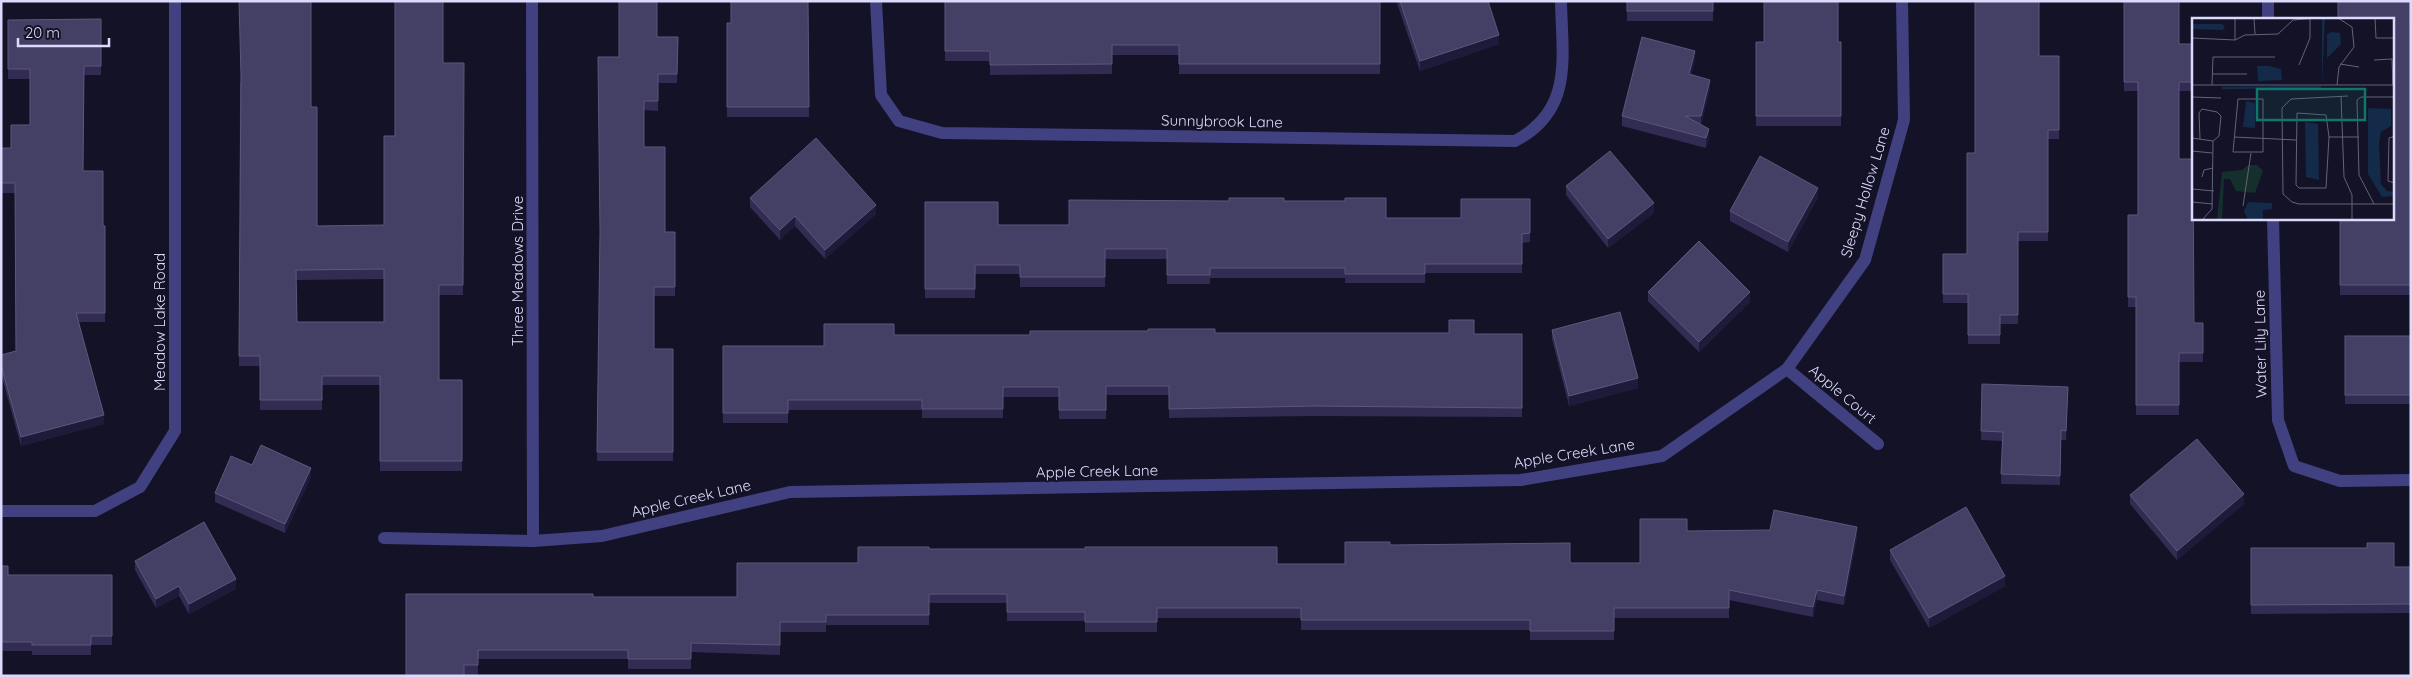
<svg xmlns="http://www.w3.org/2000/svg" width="2412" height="677" font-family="Quicksand,sans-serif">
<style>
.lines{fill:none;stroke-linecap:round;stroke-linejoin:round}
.minor{stroke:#414181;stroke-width:12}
.wall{fill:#322c52;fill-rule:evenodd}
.shaded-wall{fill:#1e1a39}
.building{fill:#443f64;stroke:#5c577c;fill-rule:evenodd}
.labels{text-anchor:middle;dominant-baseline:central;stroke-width:4;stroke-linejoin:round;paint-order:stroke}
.street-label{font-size:15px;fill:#dcdafc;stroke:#141226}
.inset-river{fill:none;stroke:#132a49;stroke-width:2.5}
.inset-road{fill:none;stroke:#64627c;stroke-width:1}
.view{fill:#0f766e;fill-opacity:0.15;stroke:#0f766e;stroke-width:2.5}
.inset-edge{fill:none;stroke:#dcdafc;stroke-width:2.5}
</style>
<rect width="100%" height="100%" fill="#141226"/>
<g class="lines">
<g class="minor">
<polyline points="532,1 533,541"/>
<path d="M876 1 881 95 899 121 942 133 1515 141C1574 110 1562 58 1561 1"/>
<polyline points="2268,1 2268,19"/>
<polyline points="2273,219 2278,420 2294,466 2340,481 2411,480"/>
<polyline points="1787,369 1878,444"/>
<polyline points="1,511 95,511 140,487 175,431 175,1"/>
<polyline points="384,538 533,541 602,536 790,492 1521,480 1662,456 1787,369 1865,260 1904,120 1902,1"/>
</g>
</g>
<g class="wall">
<polygon points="808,1 809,117 727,117 727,23 731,23"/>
<polygon points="945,1 1380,1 1380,74 1179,74 1179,55 1112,55 1112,74 990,75 990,61 945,61"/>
<polygon points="1397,1 1488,1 1499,44 1420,71 1397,3"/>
<rect x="1627" y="1" width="86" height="20"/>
<polygon points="2124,1 2179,44 2193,44 2193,91 2179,91 2179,159 2194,323 2203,323 2203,362 2179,362 2179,415 2136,415 2136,307 2128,307 2128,215 2138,215 2138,91 2124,91"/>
<polygon points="101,19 101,75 84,75 83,171 103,226 105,226 105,322 79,322 104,424 21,446 1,374 1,355 16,351 15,193 1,193 1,148 11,148 30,125 30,79 8,79 8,20"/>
<polygon points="2411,24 2411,166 2410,166 2410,206 2411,206 2411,295 2340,295 2340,219"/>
<polygon points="657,37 678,37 677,83 658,83 658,111 644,110 644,147 665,232 675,232 675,296 654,296 654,349 673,349 673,461 597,461 600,235 619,57"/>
<rect x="1756" y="42" width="85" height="84"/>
<polygon points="2039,56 2059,56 2059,139 2048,139 2048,241 2018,241 2018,324 2000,324 2000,344 1968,344 1968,303 1943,303 1943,254 1967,254 1975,153"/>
<polygon points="1695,60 1691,75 1710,89 1701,125 1709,139 1706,148 1622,126 1622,116"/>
<path d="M443 63H464L463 295H439V380H462V471H380V385H322V410H260V366H239L240 82 311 107 317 226 384 225 395 136ZM384 279V322H297L296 280Z"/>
<polygon points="1566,186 1654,213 1608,248 1566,195"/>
<polygon points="1818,197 1788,252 1730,221 1730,211"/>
<polygon points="750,198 876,214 825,259 795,226 780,240 750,207"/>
<polygon points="1530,199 1530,242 1522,243 1522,273 1425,273 1425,283 1345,283 1345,278 1210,278 1210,284 1167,284 1167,259 1105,259 1105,287 1020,287 1020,274 975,274 975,298 925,298 925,202 998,225 1069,225 1229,201 1284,201 1386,218 1461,218"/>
<polygon points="1648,292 1750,302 1699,352 1648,301"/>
<polygon points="1552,330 1638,388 1569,406 1552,339"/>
<polygon points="1215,333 1522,334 1522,417 1314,416 1169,418 1169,395 1106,395 1106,419 1059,419 1059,397 1003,397 1003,418 922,418 922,410 788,410 788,423 723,423 723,346 824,346 894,335 1030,335"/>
<rect x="2345" y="336" width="66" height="68"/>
<polygon points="1982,384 2068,387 2066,440 2061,440 2060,485 2001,484 2002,441 1981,440"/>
<polygon points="252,465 311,477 285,533 215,502 215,493"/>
<polygon points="2130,495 2244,504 2177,560 2130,504"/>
<polygon points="1687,531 1857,537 1844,605 1817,600 1813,617 1729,600 1729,618 1614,618 1614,640 1530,640 1530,630 1301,630 1301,618 1157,618 1157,632 1085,632 1085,621 1007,621 1007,603 929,603 929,625 826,625 826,632 780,632 780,655 691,652 691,669 628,669 628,659 478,659 478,675 406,676 593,597 737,597 858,563 929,549 1277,564 1345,564 1390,545 1570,563 1640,563"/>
<polygon points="2251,548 2394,567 2411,567 2411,613 2251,614"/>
<polygon points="1890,550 2005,586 1929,628 1890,560"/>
<polygon points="135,561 236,589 189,614 179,596 156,608 135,570"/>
<polygon points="1,566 8,575 112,575 112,645 91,645 91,655 32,655 32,651 1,651"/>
</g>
<g class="shaded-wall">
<polygon points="1499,35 1499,44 1420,71 1420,61"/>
<polygon points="1695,51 1695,60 1689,84 1689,74"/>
<polygon points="1710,80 1710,89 1701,126 1701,116"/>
<polygon points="1709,129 1709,139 1706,148 1706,138"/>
<polygon points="1818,188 1818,197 1788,252 1788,242"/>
<polygon points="1654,203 1654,213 1608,248 1608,239"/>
<polygon points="876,205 876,214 825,259 825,250"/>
<polygon points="795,216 795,226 780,240 780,230"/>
<polygon points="1750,292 1750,302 1699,352 1699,342"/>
<polygon points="1638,378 1638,388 1569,406 1569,396"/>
<polygon points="104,415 104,424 21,446 21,437"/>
<polygon points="311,468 311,477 285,533 285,524"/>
<polygon points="2244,494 2244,504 2177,560 2177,551"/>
<polygon points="1857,527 1857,537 1844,605 1844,596"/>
<polygon points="2005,576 2005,586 1929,628 1929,618"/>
<polygon points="236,579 236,589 189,614 189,604"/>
<polygon points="179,586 179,596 156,608 156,599"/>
<polygon points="1817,590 1817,600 1813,617 1813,607"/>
</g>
<g class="building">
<path d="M239 1H311V107H317V226L384 225V136H395V1H443V63H464L463 285H439V380H462V461H380V376H322V400H260V356H239L241 75ZM384 269V322H297L296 270Z"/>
<polygon points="619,1 657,1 657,37 678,37 677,74 658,74 658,101 644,101 644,147 665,147 665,232 675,232 675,287 654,287 654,349 673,349 673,452 597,452 600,232 598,57 619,57"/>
<polygon points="731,1 808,1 809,107 727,107 727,23 731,23"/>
<polygon points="945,1 1380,1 1380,64 1179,64 1179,45 1112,45 1112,64 990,65 990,51 945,51"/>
<polygon points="1400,1 1488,1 1499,35 1420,61"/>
<rect x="1627" y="1" width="86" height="10"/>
<polygon points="1764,1 1838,1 1838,42 1841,42 1841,116 1756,116 1756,42 1764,42"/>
<polygon points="1975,1 2039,1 2039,56 2059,56 2059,130 2048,130 2048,232 2018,232 2018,315 2000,315 2000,335 1968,335 1968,294 1943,294 1943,254 1967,254 1967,153 1975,153"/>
<polygon points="2124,1 2179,1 2179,44 2193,44 2193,82 2179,82 2179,159 2193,159 2194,323 2203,323 2203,353 2179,353 2179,405 2136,405 2136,297 2128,297 2128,215 2138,215 2138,82 2124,82"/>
<polygon points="2338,1 2410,1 2410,24 2411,24 2411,157 2410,157 2411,285 2340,285 2340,219 2393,219 2393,19 2338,19"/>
<polygon points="101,19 101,66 84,66 83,171 103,171 103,226 105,226 105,313 76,313 104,415 21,437 1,365 1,355 16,351 15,183 1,183 1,148 11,148 11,125 30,125 30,69 8,69 8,20"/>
<polygon points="1642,37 1695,51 1689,74 1710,80 1701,116 1685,116 1709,129 1706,138 1622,116"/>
<polygon points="816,138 876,205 825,250 795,216 780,230 750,198"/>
<polygon points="1610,151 1654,203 1608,239 1566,186"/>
<polygon points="1760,156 1818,188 1788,242 1730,211"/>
<polygon points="1229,198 1284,198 1284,201 1345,201 1345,198 1386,198 1386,218 1461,218 1461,199 1530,199 1530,233 1522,234 1522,264 1425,264 1425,274 1345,274 1345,268 1210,268 1210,275 1167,275 1167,249 1105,249 1105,277 1020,277 1020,265 975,265 975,289 925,289 925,202 998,202 998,225 1069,225 1069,200 1229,201"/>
<polygon points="1699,241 1750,292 1699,342 1648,292"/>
<polygon points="1620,312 1638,378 1569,396 1552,330"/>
<polygon points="1449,320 1474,320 1474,334 1522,334 1522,408 1314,406 1169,409 1169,386 1106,386 1106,410 1059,410 1059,387 1003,387 1003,409 922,409 922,400 788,400 788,413 723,413 723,346 824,346 824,324 894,324 894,335 1030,335 1030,331 1148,331 1148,329 1215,329 1215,333 1449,333"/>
<rect x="2345" y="336" width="66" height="59"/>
<polygon points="1982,384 2068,387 2066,431 2061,430 2060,476 2001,474 2003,432 1981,431"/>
<polygon points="2197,439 2244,494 2177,551 2130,495"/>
<polygon points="261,445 311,468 285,524 215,493 231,456 252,465"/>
<polygon points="1966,507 2005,576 1929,618 1890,550"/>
<polygon points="1774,510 1857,527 1844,596 1817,590 1813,607 1729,590 1729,608 1614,608 1614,631 1530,631 1530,620 1301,620 1301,608 1157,608 1157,622 1085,622 1085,612 1007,612 1007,594 929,594 929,615 826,615 826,622 780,622 780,645 691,643 691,659 628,659 628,650 478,650 478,665 464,665 464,676 406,676 406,594 593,594 593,597 737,597 737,563 858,563 858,547 929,547 929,549 1085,549 1085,547 1277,547 1277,564 1345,564 1345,542 1390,542 1390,545 1570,543 1570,563 1640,563 1640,519 1687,519 1687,531 1770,530"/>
<polygon points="204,522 236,579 189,604 179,586 156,599 135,561"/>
<polygon points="2367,543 2394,543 2394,567 2411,567 2411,604 2251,605 2251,548 2367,548"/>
<polygon points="1,566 8,566 8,575 112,575 112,636 91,636 91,645 32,645 32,642 1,642"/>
</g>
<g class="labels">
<g class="street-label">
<text transform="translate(1222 121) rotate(1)">Sunnybrook Lane</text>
<text transform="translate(1865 192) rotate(-73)">Sleepy Hollow Lane</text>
<text transform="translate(517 271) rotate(-90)">Three Meadows Drive</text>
<text transform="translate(159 322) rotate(-90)">Meadow Lake Road</text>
<text transform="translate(2260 344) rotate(-91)">Water Lily Lane</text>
<text transform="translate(1843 394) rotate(40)">Apple Court</text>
<text transform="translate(1574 453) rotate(-9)">Apple Creek Lane</text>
<text transform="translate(1097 471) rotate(-1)">Apple Creek Lane</text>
<text transform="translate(691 498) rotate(-13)">Apple Creek Lane</text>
</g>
</g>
<g transform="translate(2192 18)">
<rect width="202" height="202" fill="#141226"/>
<path d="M56 147H65L71 153 63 175 44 173 38 161H32L30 202H25L30 154 50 152Z" fill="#152f2d"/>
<path d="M130 0H133L130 66ZM0 6H30L33 9 31 12 0 11ZM140 14 148 15 149 26 135 40V16ZM77 48 89 51 90 62 66 63 65 48ZM54 83 63 85V110L51 109ZM176 90 199 91V108L189 114 187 126 189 166 195 173 202 174V178L190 179 176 156ZM113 104 126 106 127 162 114 159ZM56 184 80 185V191L71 192V202H56L52 193Z" fill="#132a49"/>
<path class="inset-river" d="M30 70 129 69"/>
<path class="inset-road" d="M43 0V22M62 0 63 16M183 0 184 20H203M0 20 43 22 53 17 86 16 101 2 125 0M182 42 200 41 201 67V59M148 46 167 49M107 47 118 20V1M20 56H55M0 67H203M20 67 21 39H83M145 67 147 49 162 29 160 9 146 0M149 78 152 159 160 177V202M156 78 99 81 90 90 91 176 100 184 107 186H203M0 79 29 80M46 81H71V134H41ZM105 95 134 97 137 119 134 170H107L104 167ZM203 118 197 120 196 163 203 165M42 119 104 122M137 119H167M0 120 21 123M8 121 7 95 10 91 25 94 29 98 27 118 21 123M0 133 20 135M10 159 12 152 21 150M0 171 22 173M0 184 21 186M182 186 167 157 165 82 169 79H203M51 188 59 135M10 202 20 191 21 123M90 202H109M115 202H147"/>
<path class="view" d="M65 71H173V102H65Z"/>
<rect width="202" height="202" class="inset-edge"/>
</g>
<rect width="2412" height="677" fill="none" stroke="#dcdafc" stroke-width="5"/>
<path d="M18 38v8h91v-8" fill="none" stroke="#dcdafc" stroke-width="2.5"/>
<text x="25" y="38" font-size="15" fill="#dcdafc" stroke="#141226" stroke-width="4" paint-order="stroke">20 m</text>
</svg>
